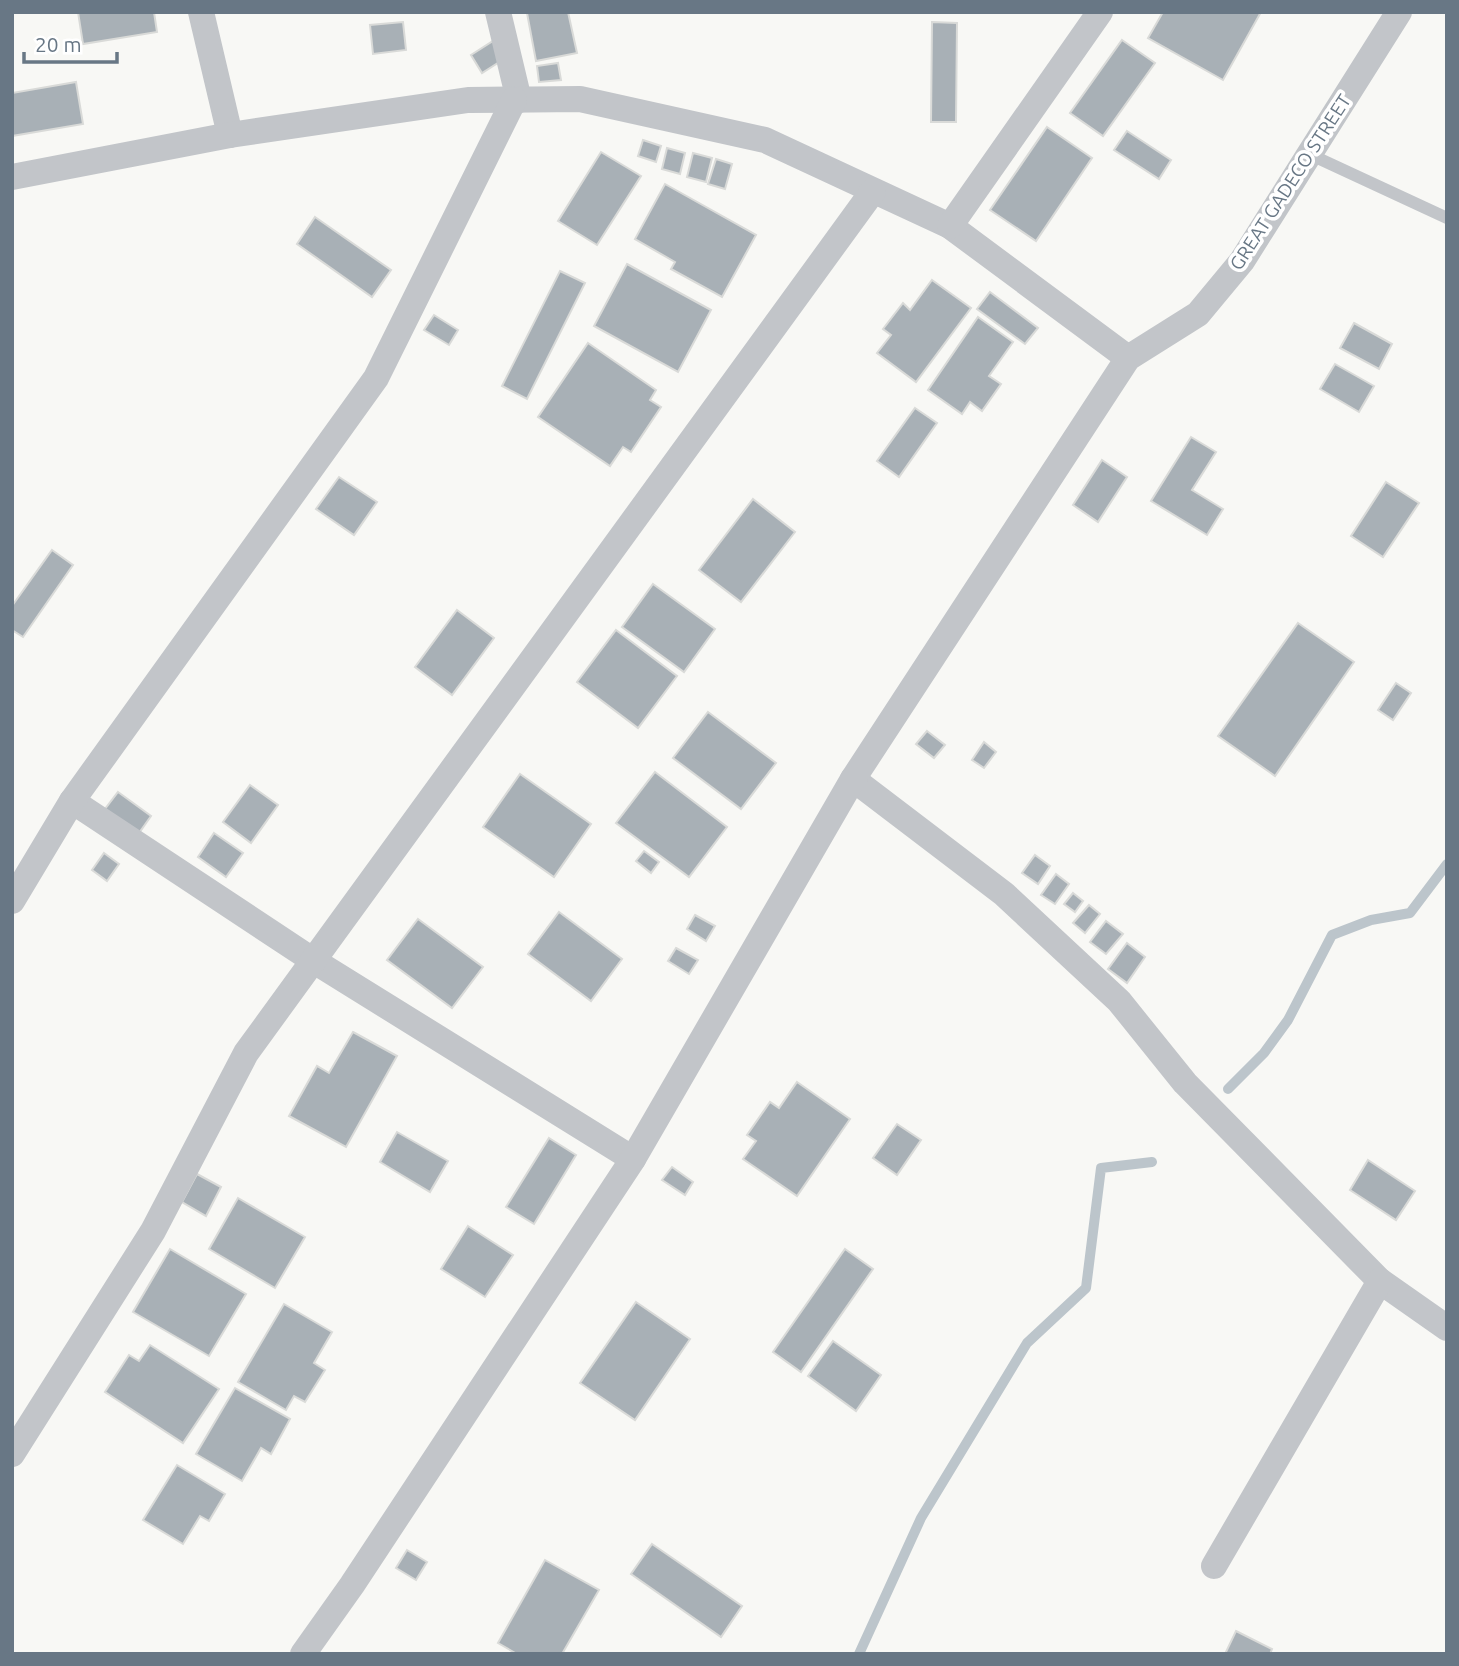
<svg xmlns="http://www.w3.org/2000/svg" width="1459" height="1666" font-family="Ubuntu,sans-serif">
<style>
.lines{fill:none;stroke-linecap:round;stroke-linejoin:round}
.stream{stroke:#bcc5cb;stroke-width:10}
.building{fill:#a8b0b6;stroke:#d9dad8;stroke-width:2}
.lane{stroke:#c2c5c9;stroke-width:12}
.street{stroke:#c2c5c9;stroke-width:26}
.labels{text-anchor:middle;dominant-baseline:central;stroke-width:7;stroke-linejoin:round;paint-order:stroke}
.street-label{font-size:19px;fill:#687785;stroke:#fff}
</style>
<rect width="100%" height="100%" fill="#f8f8f5"/>
<g class="lines">
<g class="stream">
<polyline points="1228,1089 1264,1053 1288,1020 1332,935 1371,920 1410,913 1447,864"/>
<polyline points="859,1654 921,1518 1027,1343 1086,1288 1101,1168 1152,1162"/>
</g>
</g>
<g class="building">
<polygon points="78,12 154,12 157,32 83,44"/>
<polygon points="568,12 577,53 536,61 527,13"/>
<polygon points="1163,12 1261,12 1223,80 1148,38"/>
<polygon points="403,22 406,50 373,54 370,25"/>
<polygon points="932,22 957,23 956,122 931,122"/>
<polygon points="1122,40 1155,63 1103,136 1070,113"/>
<polygon points="493,41 504,59 482,73 471,55"/>
<polygon points="558,63 561,80 539,82 537,66"/>
<polygon points="76,82 83,124 12,136 12,93"/>
<polygon points="1047,127 1092,158 1036,241 990,210"/>
<polygon points="1127,131 1171,160 1159,179 1114,150"/>
<polygon points="643,140 661,146 656,162 638,156"/>
<polygon points="667,148 685,153 680,174 662,169"/>
<polygon points="601,152 641,176 597,245 558,221"/>
<polygon points="693,153 712,158 706,182 687,177"/>
<polygon points="716,159 732,164 725,189 708,184"/>
<polygon points="665,184 756,235 722,297 671,269 675,262 635,239"/>
<polygon points="315,217 391,270 372,297 297,244"/>
<polygon points="627,264 711,310 678,372 594,326"/>
<polygon points="560,271 585,283 527,399 502,386"/>
<polygon points="932,280 971,308 916,382 877,353 891,335 883,329 903,303 910,310"/>
<polygon points="990,292 1038,328 1025,344 977,309"/>
<polygon points="434,315 458,330 449,345 424,330"/>
<polygon points="978,317 1013,342 989,376 1001,384 982,411 970,402 962,414 928,390"/>
<polygon points="1354,323 1392,344 1379,369 1340,348"/>
<polygon points="588,343 656,390 650,400 661,407 631,452 623,447 610,466 538,417"/>
<polygon points="1335,364 1374,386 1359,412 1320,389"/>
<polygon points="915,408 937,423 899,477 877,461"/>
<polygon points="1191,437 1216,452 1192,490 1223,509 1207,535 1151,501"/>
<polygon points="1102,460 1127,477 1098,522 1073,505"/>
<polygon points="339,477 377,502 354,535 316,509"/>
<polygon points="1386,482 1419,503 1383,557 1351,536"/>
<polygon points="753,499 795,532 741,602 699,570"/>
<polygon points="52,550 73,565 23,637 12,630 12,606"/>
<polygon points="653,584 715,629 684,672 622,627"/>
<polygon points="457,610 494,638 452,695 415,667"/>
<polygon points="1298,623 1354,662 1275,776 1218,736"/>
<polygon points="616,630 677,676 638,728 577,682"/>
<polygon points="1396,683 1411,693 1393,720 1378,710"/>
<polygon points="708,712 776,763 741,809 673,758"/>
<polygon points="927,731 945,745 934,758 916,744"/>
<polygon points="984,742 996,752 984,768 972,760"/>
<polygon points="655,772 727,827 689,877 616,823"/>
<polygon points="520,774 591,824 554,877 483,827"/>
<polygon points="250,785 278,805 251,843 223,822"/>
<polygon points="118,792 151,816 139,833 105,809"/>
<polygon points="214,833 243,853 226,877 198,857"/>
<polygon points="644,851 659,862 651,873 636,861"/>
<polygon points="104,853 119,864 107,881 92,870"/>
<polygon points="1035,855 1050,866 1038,884 1022,873"/>
<polygon points="1056,874 1069,884 1055,904 1041,895"/>
<polygon points="1073,893 1083,901 1075,912 1064,904"/>
<polygon points="1089,905 1100,914 1085,933 1073,923"/>
<polygon points="559,912 622,959 591,1001 528,954"/>
<polygon points="695,915 715,926 706,941 687,929"/>
<polygon points="418,919 483,967 452,1008 387,960"/>
<polygon points="1106,921 1123,934 1106,954 1090,942"/>
<polygon points="1127,943 1145,957 1127,983 1108,969"/>
<polygon points="676,948 698,960 689,974 668,961"/>
<polygon points="353,1032 397,1056 346,1147 289,1116 317,1066 329,1073"/>
<polygon points="797,1082 850,1119 797,1196 743,1159 756,1141 747,1135 770,1102 779,1108"/>
<polygon points="897,1124 921,1140 897,1175 873,1158"/>
<polygon points="397,1132 448,1161 430,1192 380,1162"/>
<polygon points="549,1138 576,1155 534,1224 506,1207"/>
<polygon points="1368,1160 1415,1191 1396,1220 1350,1190"/>
<polygon points="672,1167 693,1182 685,1195 662,1180"/>
<polygon points="197,1174 221,1187 206,1216 182,1202"/>
<polygon points="238,1198 305,1237 275,1288 209,1249"/>
<polygon points="468,1226 513,1255 485,1297 441,1269"/>
<polygon points="170,1249 246,1294 209,1356 133,1312"/>
<polygon points="845,1249 873,1269 801,1372 773,1352"/>
<polygon points="636,1302 690,1339 635,1420 580,1383"/>
<polygon points="284,1304 332,1332 314,1363 325,1370 305,1402 294,1396 286,1410 238,1382"/>
<polygon points="833,1341 881,1375 856,1411 808,1376"/>
<polygon points="150,1345 219,1389 183,1443 105,1392 129,1355 139,1361"/>
<polygon points="235,1388 290,1419 271,1454 261,1448 242,1481 196,1454"/>
<polygon points="177,1465 225,1494 209,1521 200,1516 183,1544 143,1520"/>
<polygon points="652,1544 742,1606 721,1637 631,1574"/>
<polygon points="407,1550 427,1562 416,1580 396,1568"/>
<polygon points="545,1560 599,1590 562,1654 517,1654 498,1643"/>
<polygon points="1236,1631 1272,1649 1270,1654 1225,1654"/>
</g>
<g class="lines">
<polyline class="lane" points="1309,154 1447,218"/>
<g class="street">
<polyline points="201,12 230,135"/>
<polyline points="498,12 519,100"/>
<polyline points="12,177 230,135 468,100 580,99 765,140 950,226 1128,358"/>
<polyline points="950,226 1100,12"/>
<polyline points="853,779 1004,894 1119,1001 1185,1083 1380,1281 1447,1328"/>
<polyline points="72,801 314,961 633,1159"/>
<polyline points="12,901 72,801 376,378 514,100"/>
<polyline points="12,1454 153,1231 246,1053 873,191"/>
<polyline points="1214,1566 1380,1281"/>
<polyline points="303,1654 352,1585 633,1159 853,779 1128,358 1198,314 1242,261 1399,12"/>
</g>
</g>
<g class="labels">
<g class="street-label">
<text transform="translate(1290 182) rotate(-57)">GREAT GADECO STREET</text>
</g>
</g>
<rect width="1459" height="1666" fill="none" stroke="#687785" stroke-width="28"/>
<path d="M24 52v10h93v-10" fill="none" stroke="#687785" stroke-width="3.5"/>
<text x="35" y="52" font-size="21" fill="#687785" stroke="#ffffff" stroke-width="5" paint-order="stroke">20 m</text>
</svg>
